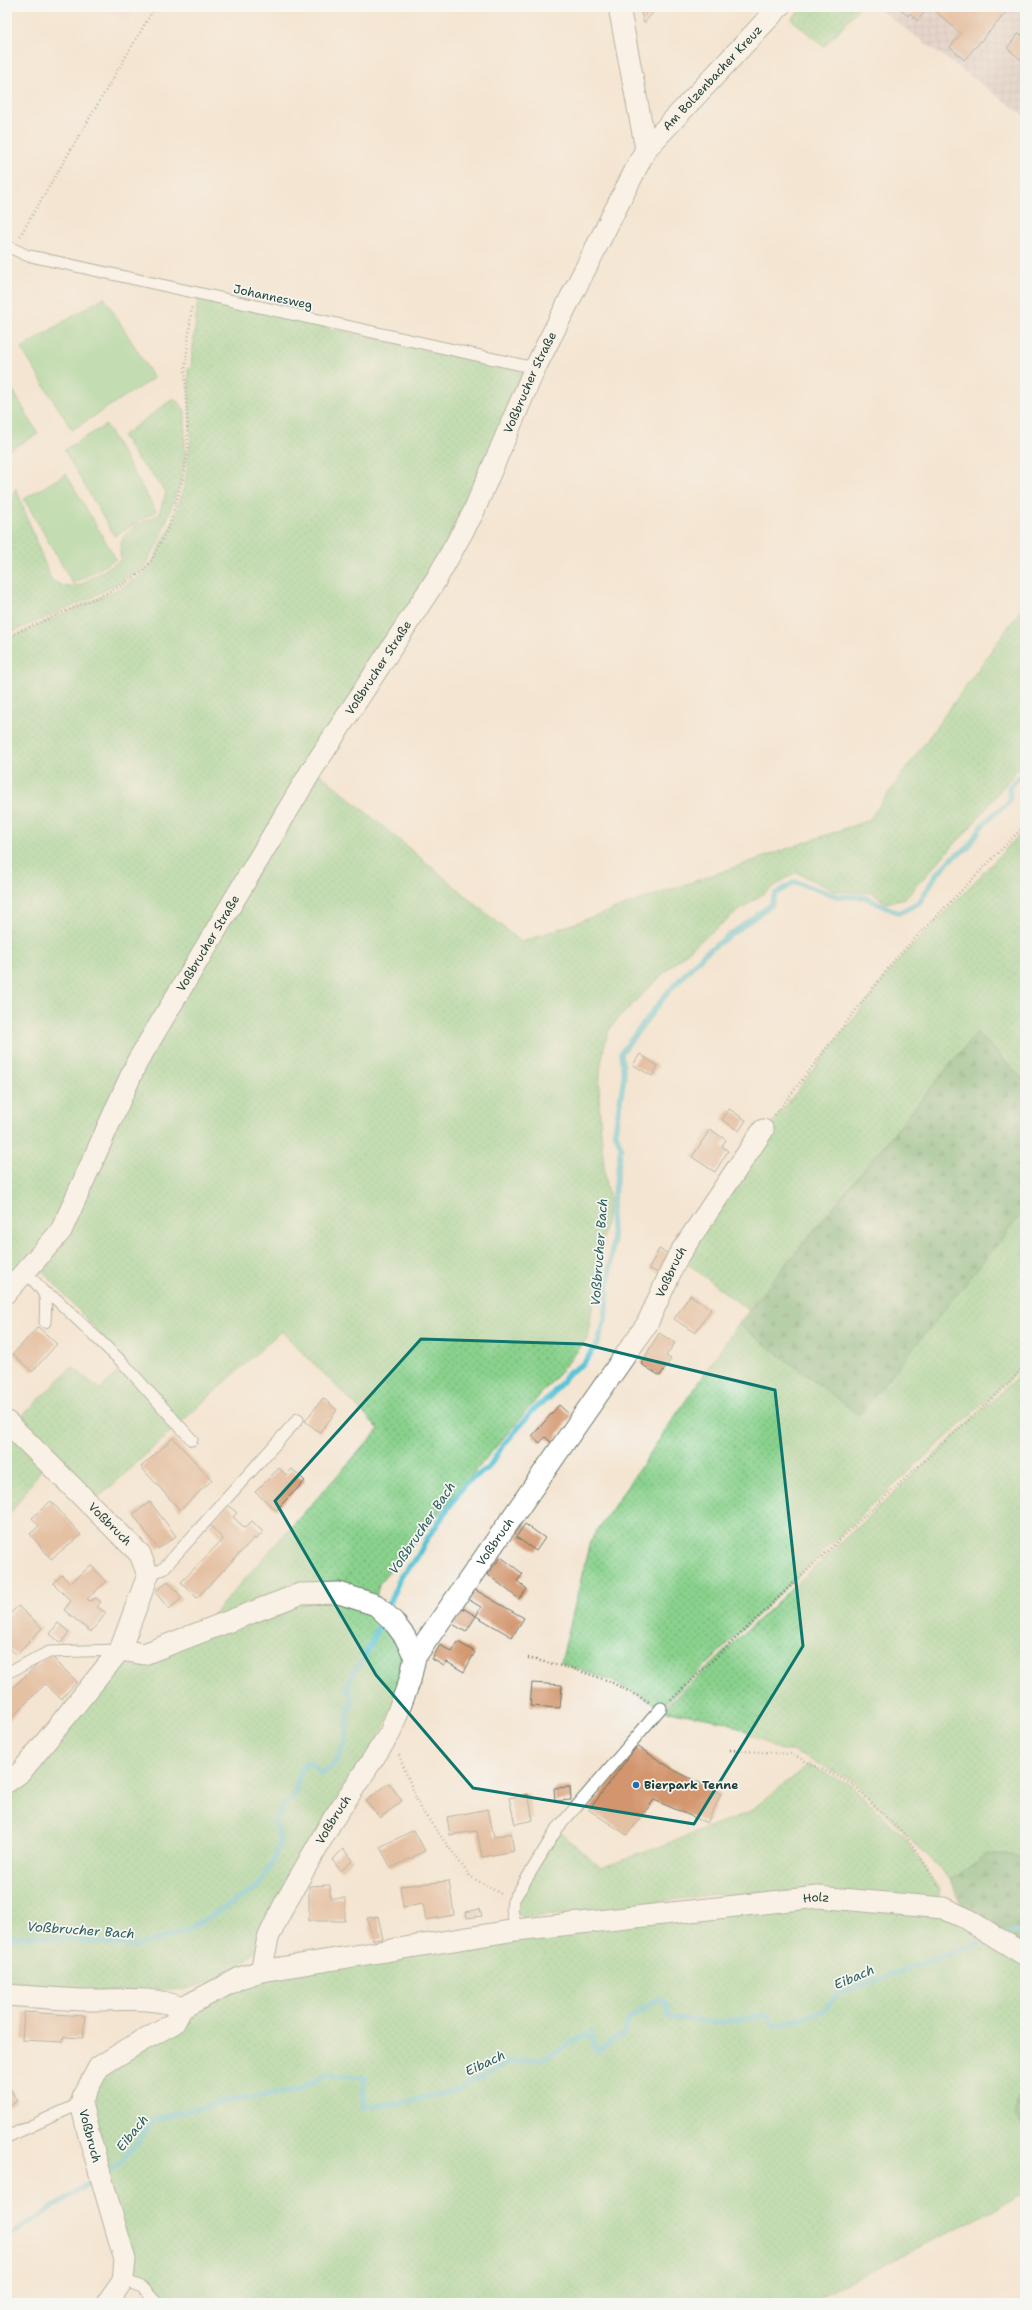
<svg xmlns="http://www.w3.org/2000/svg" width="1032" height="2310" font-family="'Shantell Sans',sans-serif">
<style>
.built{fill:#f7d0c9}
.industrial{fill:url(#industrial-grid)}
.grass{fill:url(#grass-dots);stroke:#548760}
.forest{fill:url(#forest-firs);stroke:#467856}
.park{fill:#89d18c;stroke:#548760}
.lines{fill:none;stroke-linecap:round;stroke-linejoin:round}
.stream{stroke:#5ac4d6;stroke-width:5.5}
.building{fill:#d3956d}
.lane-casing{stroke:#6a786b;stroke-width:13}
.street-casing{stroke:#6a786b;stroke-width:23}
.path{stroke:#6a786b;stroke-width:2.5;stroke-dasharray:1 3;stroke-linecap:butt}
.lane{stroke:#fff;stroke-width:11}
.street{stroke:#fff;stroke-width:21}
.marked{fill:none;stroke:#0f766e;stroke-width:3;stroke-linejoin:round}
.poi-dot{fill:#1f6fb2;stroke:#f6f6f2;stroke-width:1.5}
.labels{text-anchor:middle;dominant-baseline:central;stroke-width:3.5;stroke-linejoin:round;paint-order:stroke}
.street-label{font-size:12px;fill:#1f3d34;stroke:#f6f6f2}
.poi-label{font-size:12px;font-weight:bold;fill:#1f3d34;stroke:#f6f6f2;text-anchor:start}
.water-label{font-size:13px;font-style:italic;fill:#2e5f5c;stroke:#f6f6f2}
</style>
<defs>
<pattern id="industrial-grid" width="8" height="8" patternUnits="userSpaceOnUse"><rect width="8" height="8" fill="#d2bec1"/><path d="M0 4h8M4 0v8" fill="none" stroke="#aa9c9e"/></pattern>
<pattern id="grass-dots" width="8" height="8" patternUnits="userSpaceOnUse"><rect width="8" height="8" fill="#89d18c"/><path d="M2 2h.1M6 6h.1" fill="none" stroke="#6fab73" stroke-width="1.8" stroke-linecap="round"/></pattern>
<pattern id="forest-firs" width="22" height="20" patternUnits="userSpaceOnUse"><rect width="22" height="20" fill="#6eb378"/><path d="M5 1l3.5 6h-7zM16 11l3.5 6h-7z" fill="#5a9363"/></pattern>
</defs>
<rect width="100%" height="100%" fill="#f6f6f2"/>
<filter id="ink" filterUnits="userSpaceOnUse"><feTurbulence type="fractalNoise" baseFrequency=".025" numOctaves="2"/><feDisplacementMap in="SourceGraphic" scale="8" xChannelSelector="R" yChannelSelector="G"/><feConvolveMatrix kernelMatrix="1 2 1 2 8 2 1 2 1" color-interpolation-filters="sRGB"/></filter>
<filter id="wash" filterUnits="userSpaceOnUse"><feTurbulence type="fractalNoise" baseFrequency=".012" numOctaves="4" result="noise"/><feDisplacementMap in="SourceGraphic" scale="16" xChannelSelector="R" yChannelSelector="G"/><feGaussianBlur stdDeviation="0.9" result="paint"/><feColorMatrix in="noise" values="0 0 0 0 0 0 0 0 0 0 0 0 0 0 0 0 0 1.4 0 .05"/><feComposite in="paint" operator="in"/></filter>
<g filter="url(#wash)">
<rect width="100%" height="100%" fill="#f4e5d2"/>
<polygon class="built" points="96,7 137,7 128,21"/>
<polygon class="industrial" points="876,7 1025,7 1025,116"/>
<g class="grass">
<polygon points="803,7 859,7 859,8 824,47 791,19"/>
<polygon points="198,299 524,372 468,503 61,1212 46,1236 7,1280 7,639 112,592 136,579 151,565 174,519 185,482 191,436 188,369 191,366"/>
<path d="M174 398 185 410V461L180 483 158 544 142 569 91 598 7 634V509L16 488 51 580 65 587 80 585 121 560C115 531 137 526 159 514L166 492 138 460 122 436Z"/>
<path d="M1025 604V760L969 829 905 898 886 903 872 893 834 891 796 872C734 912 683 951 632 1005 625 1013 612 1023 608 1033 592 1082 602 1135 606 1186L610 1197 587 1340 379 1584 376 1598 352 1588 206 1622 379 1429 281 1331 96 1500 17 1421 72 1367 100 1389 127 1363 39 1267 147 1056 318 772 521 942 869 820Z"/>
<polygon points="1025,829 1025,1081 977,1032 748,1310 680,1258 765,1132 900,959"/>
<polygon points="1025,1210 1025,1362 1009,1380 857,1519 662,1707 610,1680 561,1663 590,1541 738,1324 859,1414"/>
<polygon points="1025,1367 1025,1858 989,1853 951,1880 853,1781 792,1751 782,1751 727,1722 662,1710 1013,1381"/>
<polygon points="7,1429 43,1467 7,1518"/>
<polygon points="336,1596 379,1616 403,1657 405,1677 383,1729 256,1951 237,1967 213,1981 186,1989 131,1992 7,1990 7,1785 125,1659 300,1597"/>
<polygon points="809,1765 851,1785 905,1838 939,1888 939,1901 820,1890 709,1895 595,1911 523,1918 515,1910 515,1903 558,1830 601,1868 746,1814"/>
<polygon points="817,1900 942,1910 1025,1961 1025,2079 1014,2115 1025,2127 1025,2194 808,2303 165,2303 136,2269 90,2133 90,2094 104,2073 181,2027 204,2009 242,1984 518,1935"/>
</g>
<g class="forest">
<polygon points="977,1032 1025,1081 1025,1210 859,1415 738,1324"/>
<polygon points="989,1853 1025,1858 1025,1947 962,1908 951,1880"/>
<polygon points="1025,2079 1025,2127 1014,2115"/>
</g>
<g class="park">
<polygon points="104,297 154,378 72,430 21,348"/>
<polygon points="7,380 38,434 7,451"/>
<polygon points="106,425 156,511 114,536 64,450"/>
<polygon points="66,474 116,559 73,584 24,499"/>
</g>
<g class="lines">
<g class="stream">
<polyline points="387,1608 401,1576 416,1559 427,1539 465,1484 488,1468 505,1443 536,1407 549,1398 569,1373 584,1363 598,1343 605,1319 613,1241 611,1216 621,1147 615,1131 624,1077 621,1053 668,992 704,954 771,905 775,894 795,882 837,896 864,897 899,913 920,902 936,875 953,857 968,848 981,827 995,813 1006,805 1010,799 1009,787 1025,772"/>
<polyline points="1003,1935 1015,1930 1025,1935"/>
<path d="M7 1938 35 1936 137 1946 185 1931 247 1894 259 1885 275 1857 279 1844V1833L274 1823 283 1806 294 1796 299 1776 306 1763H312L321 1774C333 1770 344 1749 346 1736 348 1729 346 1720 348 1712 349 1707 352 1703 352 1697L346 1686 368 1650 383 1616"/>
<polyline points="105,2173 121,2163 155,2119 225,2101 294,2091 329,2074 366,2078 362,2108 412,2101 458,2089 509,2062 547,2058 574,2040 592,2033 596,2051 623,2035 630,2017 658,1999 665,2002 669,2017 716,2023 767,2015 774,2026 807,2017 826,2009 836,1994 989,1940"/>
<polyline points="7,2237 98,2178"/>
</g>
</g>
<g id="blocks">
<g class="building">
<polygon points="639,7 658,7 644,23"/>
<polygon points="898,7 929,7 917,21 910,13 908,16"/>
<polygon points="931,7 1011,7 964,60 950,47 961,34"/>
<polygon points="1025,31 1025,63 1007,48 1019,33 1021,35"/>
<polygon points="640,1054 658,1066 652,1076 633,1065"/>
<polygon points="729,1109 746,1120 739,1131 722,1120"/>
<polygon points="710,1129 726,1140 722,1146 728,1151 715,1172 692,1157"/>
<polygon points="659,1249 671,1255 662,1274 649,1269"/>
<polygon points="690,1295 711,1309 695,1333 674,1319"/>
<polygon points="38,1327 57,1344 32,1372 13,1354"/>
<polygon points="659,1333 675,1343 666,1356 671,1359 660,1376 641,1364"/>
<polygon points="323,1398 337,1410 320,1433 305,1421"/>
<polygon points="559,1405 571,1416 552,1443 545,1437 540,1443 532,1436"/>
<polygon points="173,1438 212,1480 180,1510 141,1467"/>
<polygon points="279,1468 286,1475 292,1469 305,1481 276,1510 255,1492"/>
<polygon points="51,1501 81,1535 51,1559 30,1534 39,1526 32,1518"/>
<polygon points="150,1502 176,1536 158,1549 133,1514"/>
<polygon points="228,1505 237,1513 233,1517 245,1528 252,1521 263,1532 256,1539 254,1538 197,1598 181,1582 223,1539 209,1524"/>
<polygon points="525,1524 545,1538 536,1551 516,1537"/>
<polygon points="501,1557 523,1574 517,1581 527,1589 519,1599 487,1574"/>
<polygon points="91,1565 106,1582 87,1599 90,1601 96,1598 101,1602 97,1607 106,1613 91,1632 64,1610 71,1601 53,1583 62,1575 70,1584"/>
<polygon points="168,1581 182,1598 169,1609 155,1592"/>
<polygon points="472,1588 524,1618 512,1637 476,1616 466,1632 451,1623 461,1607 476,1616 481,1607 466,1598"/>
<polygon points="18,1606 42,1628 17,1655 7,1646 7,1617"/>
<polygon points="58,1623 69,1632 61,1643 50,1634"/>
<polygon points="458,1642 475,1652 464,1672 447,1662 444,1666 432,1659 440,1645 452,1652"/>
<polygon points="49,1654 77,1682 61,1699 45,1684 7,1722 7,1689 9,1691"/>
<polygon points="532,1683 562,1685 560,1708 530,1706"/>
<polygon points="637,1746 674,1770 721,1794 707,1823 654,1800 627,1835 589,1810"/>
<polygon points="389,1783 402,1801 380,1818 366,1801"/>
<polygon points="570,1787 571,1800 555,1801 554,1788"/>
<polygon points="528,1794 533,1820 515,1824 509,1798"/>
<polygon points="488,1809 494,1837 511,1833 514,1851 482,1857 477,1831 450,1835 447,1817"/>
<polygon points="414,1830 425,1851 391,1868 380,1847"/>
<polygon points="343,1849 353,1860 341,1871 332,1860"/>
<polygon points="449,1881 454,1915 426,1920 423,1904 403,1907 400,1886"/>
<polygon points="330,1885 330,1898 345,1898 345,1921 309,1921 309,1886"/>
<polygon points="480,1909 482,1916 467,1918 466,1912"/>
<polygon points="378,1916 383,1939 373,1940 367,1918"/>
<polygon points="24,2012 85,2016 83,2038 64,2037 63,2042 22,2040"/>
<polygon points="7,2083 17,2101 7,2107"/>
</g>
</g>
</g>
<g filter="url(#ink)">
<use href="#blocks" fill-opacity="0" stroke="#6a786b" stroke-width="1"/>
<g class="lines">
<g class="lane-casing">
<g id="lane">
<polyline points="7,246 26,255 535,368"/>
<path d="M25 1272C46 1293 47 1291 45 1322"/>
<polyline points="45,1293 56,1299 124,1364 192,1440"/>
<polyline points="148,1575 163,1569 298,1419"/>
<polyline points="11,1671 49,1652 120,1650"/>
<polyline points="516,1930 512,1909 513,1901 557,1829 661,1708"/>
<polyline points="7,2137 81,2103"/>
<polyline points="123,2280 142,2287 157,2303"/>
</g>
</g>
<g class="street-casing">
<g id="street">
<polyline points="619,7 646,149"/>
<path id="s1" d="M7 1292 61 1231 137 1062 313 768 437 578 473 513 535 368 646 149 779 7"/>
<path id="s2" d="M7 1422 140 1554 148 1575 120 1650 21 1772 7 1782"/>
<polyline points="120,1650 144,1654 300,1594 339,1593 376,1605 393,1621 405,1637 415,1657"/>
<path id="s3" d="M261 1971 268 1938 284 1905 330 1824 390 1733 410 1680 415 1657 647 1324 678 1256 763 1130"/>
<path d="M7 1995C33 1997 59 1999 84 2000 117 2001 151 1995 182 2008"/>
<path id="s4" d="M107 2303 123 2280 125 2260 88 2132 81 2103 83 2097 99 2067 136 2044 174 2023 182 2008 240 1978 261 1971 516 1930 818 1897 943 1908 965 1918 1025 1955"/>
</g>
</g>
<g class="path">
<polyline points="20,236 155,7"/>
<polyline points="7,637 109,592 132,579 143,571 151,561 169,526 184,474 188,449 185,370 192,305"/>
<polyline points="775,1115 897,957 1025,825"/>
<polyline points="528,1658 574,1669 609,1681 649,1702"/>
<polyline points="671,1700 858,1522 1010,1382 1025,1365"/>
<polyline points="730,1750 791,1754 852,1784 907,1837 941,1889"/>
<polyline points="399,1755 420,1808 470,1876 501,1894"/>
</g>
<use href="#lane" class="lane"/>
<use href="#street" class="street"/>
</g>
</g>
<path d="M0 0H1032V2310H0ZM421 1339 583 1344 775 1390 803 1646 694 1824 473 1788 376 1675 275 1501Z" fill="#f4e5d2" fill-opacity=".55" fill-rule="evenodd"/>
<path class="marked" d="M421 1339 583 1344 775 1390 803 1646 694 1824 473 1788 376 1675 275 1501Z"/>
<circle class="poi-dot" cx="636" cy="1785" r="4"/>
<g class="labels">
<g class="street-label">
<text stroke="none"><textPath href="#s1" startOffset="1411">Am Bolzenbacher Kreuz</textPath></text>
<text transform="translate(273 297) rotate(12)">Johannesweg</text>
<text stroke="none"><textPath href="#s1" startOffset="1053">Voßbrucher Straße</textPath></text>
<text stroke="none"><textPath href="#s1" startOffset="729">Voßbrucher Straße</textPath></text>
<text stroke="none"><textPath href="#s1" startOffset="405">Voßbrucher Straße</textPath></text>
<text stroke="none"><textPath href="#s3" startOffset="816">Voßbruch</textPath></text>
<text stroke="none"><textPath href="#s2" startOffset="145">Voßbruch</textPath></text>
<text stroke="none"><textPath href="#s3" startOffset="493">Voßbruch</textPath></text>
<text stroke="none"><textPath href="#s3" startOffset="169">Voßbruch</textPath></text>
<text stroke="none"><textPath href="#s4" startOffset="1003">Holz</textPath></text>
<text transform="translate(90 2136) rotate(75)">Voßbruch</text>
</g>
<g class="poi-label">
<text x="644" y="1785">Bierpark Tenne</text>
</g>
<g class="water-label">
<text transform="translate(599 1252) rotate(-86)">Voßbrucher Bach</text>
<text transform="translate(422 1528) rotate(-56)">Voßbrucher Bach</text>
<text transform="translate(81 1930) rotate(4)">Voßbrucher Bach</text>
<text transform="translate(854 1977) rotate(-23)">Eibach</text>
<text transform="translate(485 2063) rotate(-25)">Eibach</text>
<text transform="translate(132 2133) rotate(-51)">Eibach</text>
</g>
</g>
<rect width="1032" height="2310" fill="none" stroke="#f6f6f2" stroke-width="24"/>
</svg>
